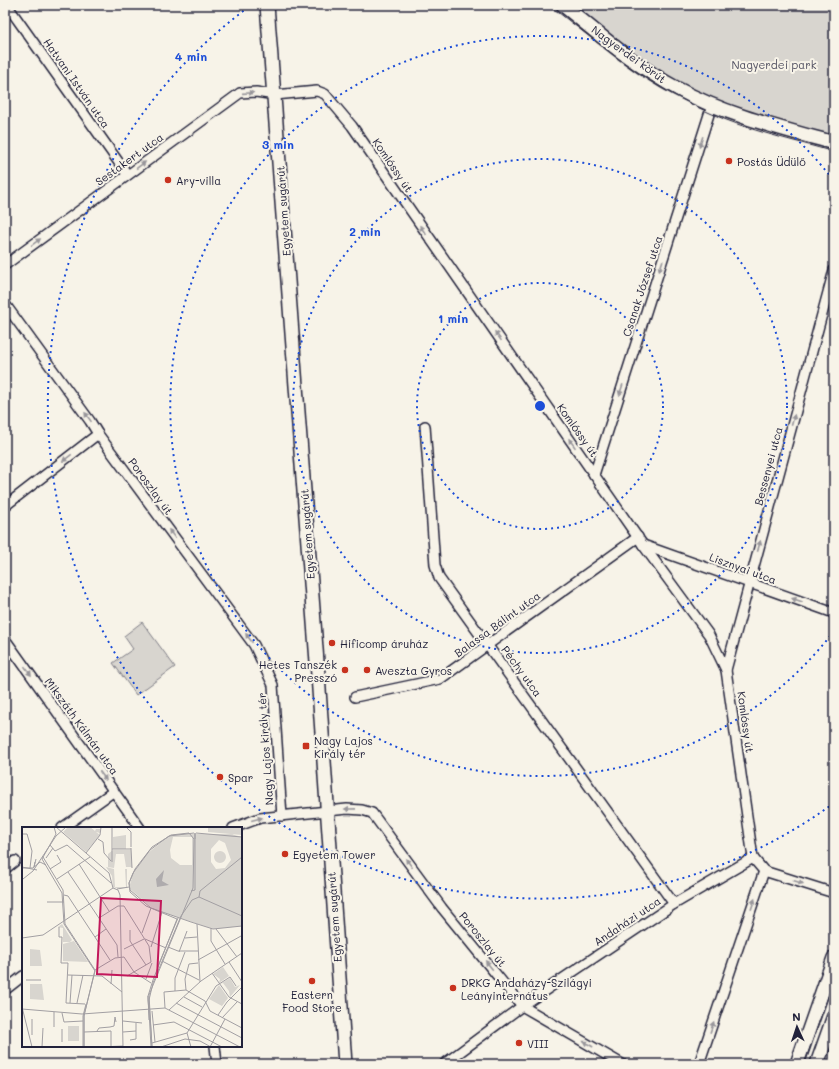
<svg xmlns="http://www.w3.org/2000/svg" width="839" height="1069" font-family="Mali,sans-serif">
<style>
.green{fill:#d8d5cf;stroke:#7d7c85}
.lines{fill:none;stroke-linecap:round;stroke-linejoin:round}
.street-casing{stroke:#22223b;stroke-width:12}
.secondary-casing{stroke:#22223b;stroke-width:16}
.street{stroke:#f7f3e8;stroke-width:9}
.secondary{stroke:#f7f3e8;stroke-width:13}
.tram{stroke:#22223b;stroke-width:1}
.oneway{fill:#97959a}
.ring{fill:none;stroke:#1d4ed8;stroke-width:2;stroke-dasharray:2 4}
.poi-dot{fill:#c8321e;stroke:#f7f3e8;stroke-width:1.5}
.labels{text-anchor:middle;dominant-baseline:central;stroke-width:4;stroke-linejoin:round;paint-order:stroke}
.street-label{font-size:11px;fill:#22223b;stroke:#f7f3e8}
.park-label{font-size:11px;fill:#504f60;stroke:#f7f3e8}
.poi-label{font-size:11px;fill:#22223b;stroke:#f7f3e8;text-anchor:start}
.inset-road{fill:none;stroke:#a29fa3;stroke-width:1}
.view{fill:#c2185b;fill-opacity:0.15;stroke:#c2185b;stroke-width:2}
.inset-edge{fill:none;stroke:#22223b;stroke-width:2}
.centre{fill:#1d4ed8;stroke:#f7f3e8;stroke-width:2}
.ring-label{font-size:12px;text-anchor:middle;font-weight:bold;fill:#1d4ed8;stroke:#f7f3e8;stroke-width:4;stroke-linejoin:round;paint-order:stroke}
</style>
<rect width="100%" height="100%" fill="#f7f3e8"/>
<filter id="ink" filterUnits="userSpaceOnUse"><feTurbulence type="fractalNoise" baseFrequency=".025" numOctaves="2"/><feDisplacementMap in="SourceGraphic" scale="8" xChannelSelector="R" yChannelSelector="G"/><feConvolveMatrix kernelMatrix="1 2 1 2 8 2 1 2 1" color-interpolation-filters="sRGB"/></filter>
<g filter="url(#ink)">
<g class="green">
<polygon points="571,5 834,5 834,143 712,105 653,67"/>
<polygon points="142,622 175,667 136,695 113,663 133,649 124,636"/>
</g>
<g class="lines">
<g class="street-casing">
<g id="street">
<polyline points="7,5 127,174"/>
<polyline points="5,265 240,93 256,92 275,95 317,91 325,94 352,126 643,545 709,635 726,670 753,858"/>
<polyline points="5,304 90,421 98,434 254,645 273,685 282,816"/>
<polyline points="425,426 435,565 439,578 674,904"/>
<polyline points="594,475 712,105"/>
<polyline points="5,506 98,434"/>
<polyline points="643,545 834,613"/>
<polyline points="5,639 140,828"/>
<polyline points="726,670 834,270"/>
<polyline points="355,697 440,679 638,537"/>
<polyline points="62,828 114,791"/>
<polyline points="233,828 260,818 347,809 362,810 372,813 442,908 522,1006 622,1064"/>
<polyline points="753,858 764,871 834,893"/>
<polyline points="5,869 15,861"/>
<polyline points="5,990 23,976"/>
<polyline points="215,1046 217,1064"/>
<polyline points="444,1064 522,1006 674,904 753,858"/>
<polyline points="699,1064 764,871"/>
</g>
</g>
<g class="secondary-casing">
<g id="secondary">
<polyline points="267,5 318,675 345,1064"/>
<path d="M563 5C599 34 635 66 676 88 726 115 780 128 834 143"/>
<polyline points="797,1064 834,958"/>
<polyline points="817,1064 834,1016"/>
</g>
</g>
<use href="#street" class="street"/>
<use href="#secondary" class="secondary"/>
<g class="tram">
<path d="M549 5C600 45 650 86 710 113 749 131 793 140 834 152"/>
<polyline points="804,1064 834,980"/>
</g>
</g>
<defs><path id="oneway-solid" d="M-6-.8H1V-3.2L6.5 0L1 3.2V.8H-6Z"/></defs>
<g class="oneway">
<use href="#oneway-solid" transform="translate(248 93) rotate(-4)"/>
<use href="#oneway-solid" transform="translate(701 142) rotate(108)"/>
<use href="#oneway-solid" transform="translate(141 165) rotate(-36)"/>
<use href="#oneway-solid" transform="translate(423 230) rotate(-125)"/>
<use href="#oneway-solid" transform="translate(36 242) rotate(-36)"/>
<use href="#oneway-solid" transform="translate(661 266) rotate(108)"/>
<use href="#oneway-solid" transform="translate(498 336) rotate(-125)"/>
<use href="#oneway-solid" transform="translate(621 390) rotate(108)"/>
<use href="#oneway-solid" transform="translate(88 417) rotate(-125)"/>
<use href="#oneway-solid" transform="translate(793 420) rotate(-75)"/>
<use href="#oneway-solid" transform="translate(572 443) rotate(-125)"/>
<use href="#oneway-solid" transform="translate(67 458) rotate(142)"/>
<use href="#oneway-solid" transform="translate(172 534) rotate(-126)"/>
<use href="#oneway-solid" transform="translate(759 546) rotate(-75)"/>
<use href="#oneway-solid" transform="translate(797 600) rotate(-161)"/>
<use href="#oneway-solid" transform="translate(249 638) rotate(-126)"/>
<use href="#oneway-solid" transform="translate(28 671) rotate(54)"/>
<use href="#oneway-solid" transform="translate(103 776) rotate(54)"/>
<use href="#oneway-solid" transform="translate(350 809) rotate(179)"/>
<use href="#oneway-solid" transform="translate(257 819) rotate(-14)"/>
<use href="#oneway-solid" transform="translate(409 863) rotate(-126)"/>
<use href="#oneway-solid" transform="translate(798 882) rotate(18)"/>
<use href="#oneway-solid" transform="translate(753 904) rotate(-71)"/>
<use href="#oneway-solid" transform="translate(489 965) rotate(-129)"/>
<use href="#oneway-solid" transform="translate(712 1027) rotate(-71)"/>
<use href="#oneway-solid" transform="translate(588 1044) rotate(-150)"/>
</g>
</g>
<g class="ring">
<circle cx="540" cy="406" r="123"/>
<circle cx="540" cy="406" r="247"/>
<path d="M834 631A370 370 0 1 1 834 181"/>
<path d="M834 803A494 494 0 1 1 250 6"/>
</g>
<g class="poi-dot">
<circle cx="729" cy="161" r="4"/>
<circle cx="168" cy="180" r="4"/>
<circle cx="332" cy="643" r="4"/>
<circle cx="345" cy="670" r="4"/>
<circle cx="367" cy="670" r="4"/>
<rect x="302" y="742" width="8" height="8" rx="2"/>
<circle cx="220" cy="777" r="4"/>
<circle cx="285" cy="854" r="4"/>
<circle cx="312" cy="981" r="4"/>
<circle cx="453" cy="988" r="4"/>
<circle cx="519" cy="1043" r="4"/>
</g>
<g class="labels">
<g class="street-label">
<text transform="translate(629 54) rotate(36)">Nagyerdei körút</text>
<text transform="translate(77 83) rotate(55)">Hatvani István utca</text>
<text transform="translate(129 159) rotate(-36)">Sestakert utca</text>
<text transform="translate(393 165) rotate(56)">Komlóssy út</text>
<text transform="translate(283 211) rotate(-94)">Egyetem sugárút</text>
<text transform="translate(642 286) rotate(-72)">Csanak József utca</text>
<text transform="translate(578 430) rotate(55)">Komlóssy út</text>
<text transform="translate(768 466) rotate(-75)">Bessenyei utca</text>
<text transform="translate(151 486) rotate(54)">Poroszlay út</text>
<text transform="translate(307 534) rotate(-94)">Egyetem sugárút</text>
<text transform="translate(743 568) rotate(20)">Lisznyai utca</text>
<text transform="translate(497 624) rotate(-36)">Balassa Bálint utca</text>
<text transform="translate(522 671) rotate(54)">Péchy utca</text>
<text transform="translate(746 722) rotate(82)">Komlóssy út</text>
<text transform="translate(82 726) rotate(54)">Mikszáth Kálmán utca</text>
<text transform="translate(265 749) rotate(-94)">Nagy Lajos király tér</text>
<text transform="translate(334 917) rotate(-94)">Egyetem sugárút</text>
<text transform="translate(627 921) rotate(-34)">Andaházi utca</text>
<text transform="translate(483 939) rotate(51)">Poroszlay út</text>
</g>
<g class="park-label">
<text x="774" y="64">Nagyerdei park</text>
</g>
<g class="poi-label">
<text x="737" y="161">Postás Üdülő</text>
<text x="176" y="180">Ary-villa</text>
<text x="340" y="643">Hificomp áruház</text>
<text x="337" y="664" text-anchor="end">Hetes Tanszék<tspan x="337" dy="13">Presszó</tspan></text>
<text x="375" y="670">Aveszta Gyros</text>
<text x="314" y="740">Nagy Lajos<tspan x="314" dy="13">Király tér</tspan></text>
<text x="228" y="777">Spar</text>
<text x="293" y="854">Egyetem Tower</text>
<text x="461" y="982">DRKG Andaházy-Szilágyi<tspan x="461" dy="13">Leányinternátus</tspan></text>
<text x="312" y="994" text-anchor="middle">Eastern<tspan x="312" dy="13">Food Store</tspan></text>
<text x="527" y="1043">VIII</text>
</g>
</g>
<g transform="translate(22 827)">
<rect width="220" height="220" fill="#f7f3e8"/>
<path d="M46 0H68L73 4 74 2H78V6L74 5 78 8 64 25 41 5ZM186 0H220V8L186 5ZM154 7H209L220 10V99L191 102 131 82 107 61 111 46 126 26 147 9ZM151 10H170V38H158L149 31 148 23ZM197 13 203 16 209 33 203 41 194 42 189 35V22ZM104 8V22H91V10ZM91 23H109L110 40H104L102 27H94L92 41 86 40V27ZM192 30a6 6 0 1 1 12 0a6 6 0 1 1-12 0ZM84 40 92 42 93 60H104L103 42H105V61H94L91 60 90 49ZM40 97 50 113 48 115H41V101L36 100ZM52 114 66 135 41 134V117ZM8 122 18 123 20 139H8ZM201 140 207 149 197 156 198 152 191 147ZM208 151 213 160 218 158 208 170 207 164 201 156 198 157ZM8 157H20L22 173 8 172ZM197 158 206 171 200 179 187 172ZM46 199H57V214H46Z" fill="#d8d5cf" fill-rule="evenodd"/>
<path d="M142 43 140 54 147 58 135 60 134 52Z" fill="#aeabad"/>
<path class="inset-road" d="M32 0 34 7 20 32 40 66 42 97 73 144 62 188V220M34 0 87 46 91 61M90 0V35M104 0 109 5V20M172 6 147 9 128 23 111 46 107 56 108 63 129 81 169 95 191 102 220 99M174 6 220 10M0 7H5L10 24 8 41M76 12 81 15 82 26 89 34M28 18 33 24 45 18 89 56M109 21 110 41M90 22H109M64 26 78 8 79 0H96M21 30 41 63 43 97 73 143 62 189V220M24 31 31 21M13 35 12 40 14 32M57 37 87 84M0 40 15 43M0 41H11L18 35 24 38M28 42 39 35 35 28M46 45 95 118 96 130M1 52 11 44 34 9 44 0M35 52 68 30M91 61 96 63 98 68 101 220M95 62 107 60M169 64 173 63V6V12M42 68 46 69 88 133M177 70 178 64 220 30M177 70 220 89M25 75H42M77 91 96 79H102L127 119 129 135M175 97 178 155M37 100V110H40L39 136H46L44 176 63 177M189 101V114L203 137M194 102 215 130M108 103V114L124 138M120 106 129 81M73 110 84 102M0 111 21 108 91 61M163 111 175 110M123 112 144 121M129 120 140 85M146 120 156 124H176M102 122 122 112M157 125 165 104M176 133 219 109M140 134 177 153M207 135 220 155M136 139 156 91M73 143 93 131 102 130 112 145 129 156M190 146 207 170 220 177M46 148 80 149 100 165M105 149 129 135M124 152 130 136M4 153H19M89 157 90 143M164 163 163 152 167 137 176 136M153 164V151L163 125M126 169 127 193M162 170 180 180M48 176 50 148M55 176 61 148M154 176 220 211M0 180 10 220M143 181 142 165 164 163 183 174 188 184 220 201M0 182 60 187 143 181 218 220M147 183 179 154 220 126M130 184 133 215M40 186 42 195 61 194M196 188 205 175 220 160M200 191 215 175M101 194 120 196M131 198 152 195 200 220M32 200V185M88 200 92 199 93 190 94 195M75 204 77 201 88 200M89 204V219M62 205 89 204M101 205 114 204M165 206 194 159 208 150 214 159M165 206 169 220M10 208V192M108 213 114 212V196M40 215V202M130 216 165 206M20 220 21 201M61 220V189L64 177M77 220 101 219M129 220 127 184 126 173V169L131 153 155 92 124 79 108 65 107 56 113 42 130 20 149 8 167 6 172 12 171 61 127 168 130 220M130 220 127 173 131 156 159 89 170 73 177 70M139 220 163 212 178 214 189 220M188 220 203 192"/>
<path class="view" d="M79 71 139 74 135 150 75 147Z"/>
<rect width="220" height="220" class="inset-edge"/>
</g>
<circle cx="540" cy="406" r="6" class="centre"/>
<g class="ring-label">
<text x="191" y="61">4 min</text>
<text x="278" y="149">3 min</text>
<text x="365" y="236">2 min</text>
<text x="453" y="323">1 min</text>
</g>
<rect width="839" height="1069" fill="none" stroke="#f7f3e8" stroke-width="20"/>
<rect x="10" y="10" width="819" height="1049" fill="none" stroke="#22223b" stroke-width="1.5" filter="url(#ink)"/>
<g transform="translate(797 1027) rotate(357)" stroke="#f7f3e8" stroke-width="3" paint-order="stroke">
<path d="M0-3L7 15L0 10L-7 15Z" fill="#22223b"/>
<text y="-6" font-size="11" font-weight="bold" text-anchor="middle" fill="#22223b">N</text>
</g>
</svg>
